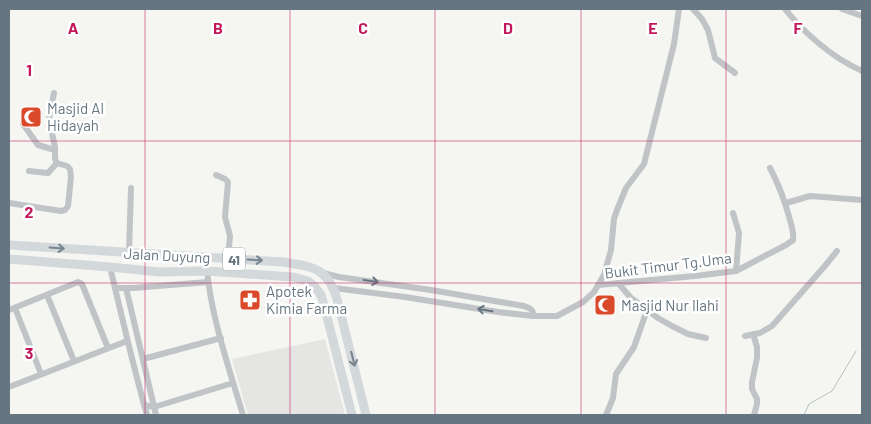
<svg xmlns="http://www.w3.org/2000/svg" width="871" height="424" font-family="Barlow,sans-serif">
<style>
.built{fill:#e5e6e4}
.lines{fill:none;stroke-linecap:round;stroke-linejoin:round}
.stream{stroke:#b6c3c6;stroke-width:1}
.minor{stroke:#c0c4c7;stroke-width:6}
.highway{stroke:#d3d8db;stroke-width:9}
.oneway{stroke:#76858e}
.oneway2{stroke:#657681}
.grid{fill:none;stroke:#c2185b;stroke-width:1;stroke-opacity:0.55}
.labels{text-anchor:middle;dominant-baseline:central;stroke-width:5;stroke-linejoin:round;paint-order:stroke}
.shield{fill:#fff;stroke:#939fa7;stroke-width:1}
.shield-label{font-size:14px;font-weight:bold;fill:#657681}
.poi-label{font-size:15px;fill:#657681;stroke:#fff;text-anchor:start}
.street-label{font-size:15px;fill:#657681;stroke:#fff}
.grid-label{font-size:16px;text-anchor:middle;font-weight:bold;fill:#c2185b;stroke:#fff;stroke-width:5;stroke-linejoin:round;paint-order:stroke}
</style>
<rect width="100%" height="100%" fill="#f5f5f1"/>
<polygon class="built" points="325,339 345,415 248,415 232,359"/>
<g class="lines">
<polyline class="stream" points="804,415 809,404 832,391 856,351"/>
<g class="minor">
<polyline points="693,9 702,19 708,30 715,58 735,73"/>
<path d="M785 9C805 34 833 58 862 71"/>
<polyline points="842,9 862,16"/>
<polyline points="23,124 38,145 55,150"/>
<polyline points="29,171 48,173 57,163"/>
<polyline points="216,175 225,179 228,182 225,217 230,236 228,259"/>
<polyline points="9,203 61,211 65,210 68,206 71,177 70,169 67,166 57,163 55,159 55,147 49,119 54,93"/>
<polyline points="786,203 810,196 862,200"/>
<polyline points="733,213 739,233 736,271"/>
<polyline points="129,253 131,188"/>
<path d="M110 267C122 317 133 366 147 415"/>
<path d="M207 271C212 320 229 368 243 415"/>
<path d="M323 273 339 277 431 290 524 306C529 308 534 309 533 316"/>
<polyline points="618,283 631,298 658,318 672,326 688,334 706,338"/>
<path d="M598 285 695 276 736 271 786 245 793 240C794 233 792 227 790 220 785 201 779 185 770 168"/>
<polyline points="115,288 133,288 208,282"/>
<polyline points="126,288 156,415"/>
<polyline points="334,288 405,297 498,312 533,316 557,316 583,302 594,292 604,275 611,250 614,219 617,210 626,188 644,164 674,44 679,9"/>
<polyline points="47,295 74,361"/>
<polyline points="15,308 41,374"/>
<polyline points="9,310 78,282 82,284 108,348"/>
<polyline points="753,334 757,347 757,358 752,382 752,389 757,399 757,404 754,415"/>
<polyline points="745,336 760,333 772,326 824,267 837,251"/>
<polyline points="143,359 221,338"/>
<polyline points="9,387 127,341"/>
<polyline points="144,405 154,407 233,383"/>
<polyline points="606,415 613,398 616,374 634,347 647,310"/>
</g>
<g class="highway">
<path d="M9 245 283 262C313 267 327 267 337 299L366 415"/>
<polyline points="9,259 110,267 160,272 207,271 293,277 308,281 315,287 321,295 324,305 352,415"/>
</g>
</g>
<defs><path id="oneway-shaft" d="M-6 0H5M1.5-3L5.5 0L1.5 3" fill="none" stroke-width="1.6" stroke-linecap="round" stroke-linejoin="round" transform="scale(1.25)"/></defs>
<g class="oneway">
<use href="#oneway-shaft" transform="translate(57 248) rotate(4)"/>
<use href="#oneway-shaft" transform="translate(255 260) rotate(3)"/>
<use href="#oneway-shaft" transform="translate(353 359) rotate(76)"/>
</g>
<g class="oneway2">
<use href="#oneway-shaft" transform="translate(371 281) rotate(8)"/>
<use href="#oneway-shaft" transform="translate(485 310) rotate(-171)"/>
</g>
<path class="grid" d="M145 9V415M290 9V415M435 9V415M581 9V415M726 9V415M9 141H862M9 283H862"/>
<defs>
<g id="mosque-square" transform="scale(1.125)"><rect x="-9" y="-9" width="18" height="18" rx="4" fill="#db492b" stroke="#fff"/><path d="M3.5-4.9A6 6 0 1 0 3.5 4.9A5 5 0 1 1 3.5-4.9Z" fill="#fff"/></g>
<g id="pharmacy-square" transform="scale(1.125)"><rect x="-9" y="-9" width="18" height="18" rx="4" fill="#db492b" stroke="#fff"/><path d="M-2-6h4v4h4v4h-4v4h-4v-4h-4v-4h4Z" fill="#fff"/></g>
</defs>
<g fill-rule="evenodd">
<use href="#mosque-square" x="31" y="117"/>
<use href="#pharmacy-square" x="250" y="300"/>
<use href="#mosque-square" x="605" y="305"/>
</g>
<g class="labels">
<rect class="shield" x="223" y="247.5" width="22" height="23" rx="4"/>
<g class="shield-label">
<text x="234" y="259">41</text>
</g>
<g class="poi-label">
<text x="47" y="108">Masjid Al<tspan x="47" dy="17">Hidayah</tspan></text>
<text x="266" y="291">Apotek<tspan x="266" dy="17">Kimia Farma</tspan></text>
<text x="621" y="305">Masjid Nur Ilahi</text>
</g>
<g class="street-label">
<text transform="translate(167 255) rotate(3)">Jalan Duyung</text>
<text transform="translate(668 265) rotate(-7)">Bukit Timur Tg.Uma</text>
</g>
</g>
<g class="grid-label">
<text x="73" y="34">A</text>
<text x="218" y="34">B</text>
<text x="363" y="34">C</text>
<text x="508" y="34">D</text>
<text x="653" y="34">E</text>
<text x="798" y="34">F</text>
<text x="29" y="76">1</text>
<text x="29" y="218">2</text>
<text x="29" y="359">3</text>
</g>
<rect width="871" height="424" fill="none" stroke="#657681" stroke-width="20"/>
</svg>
